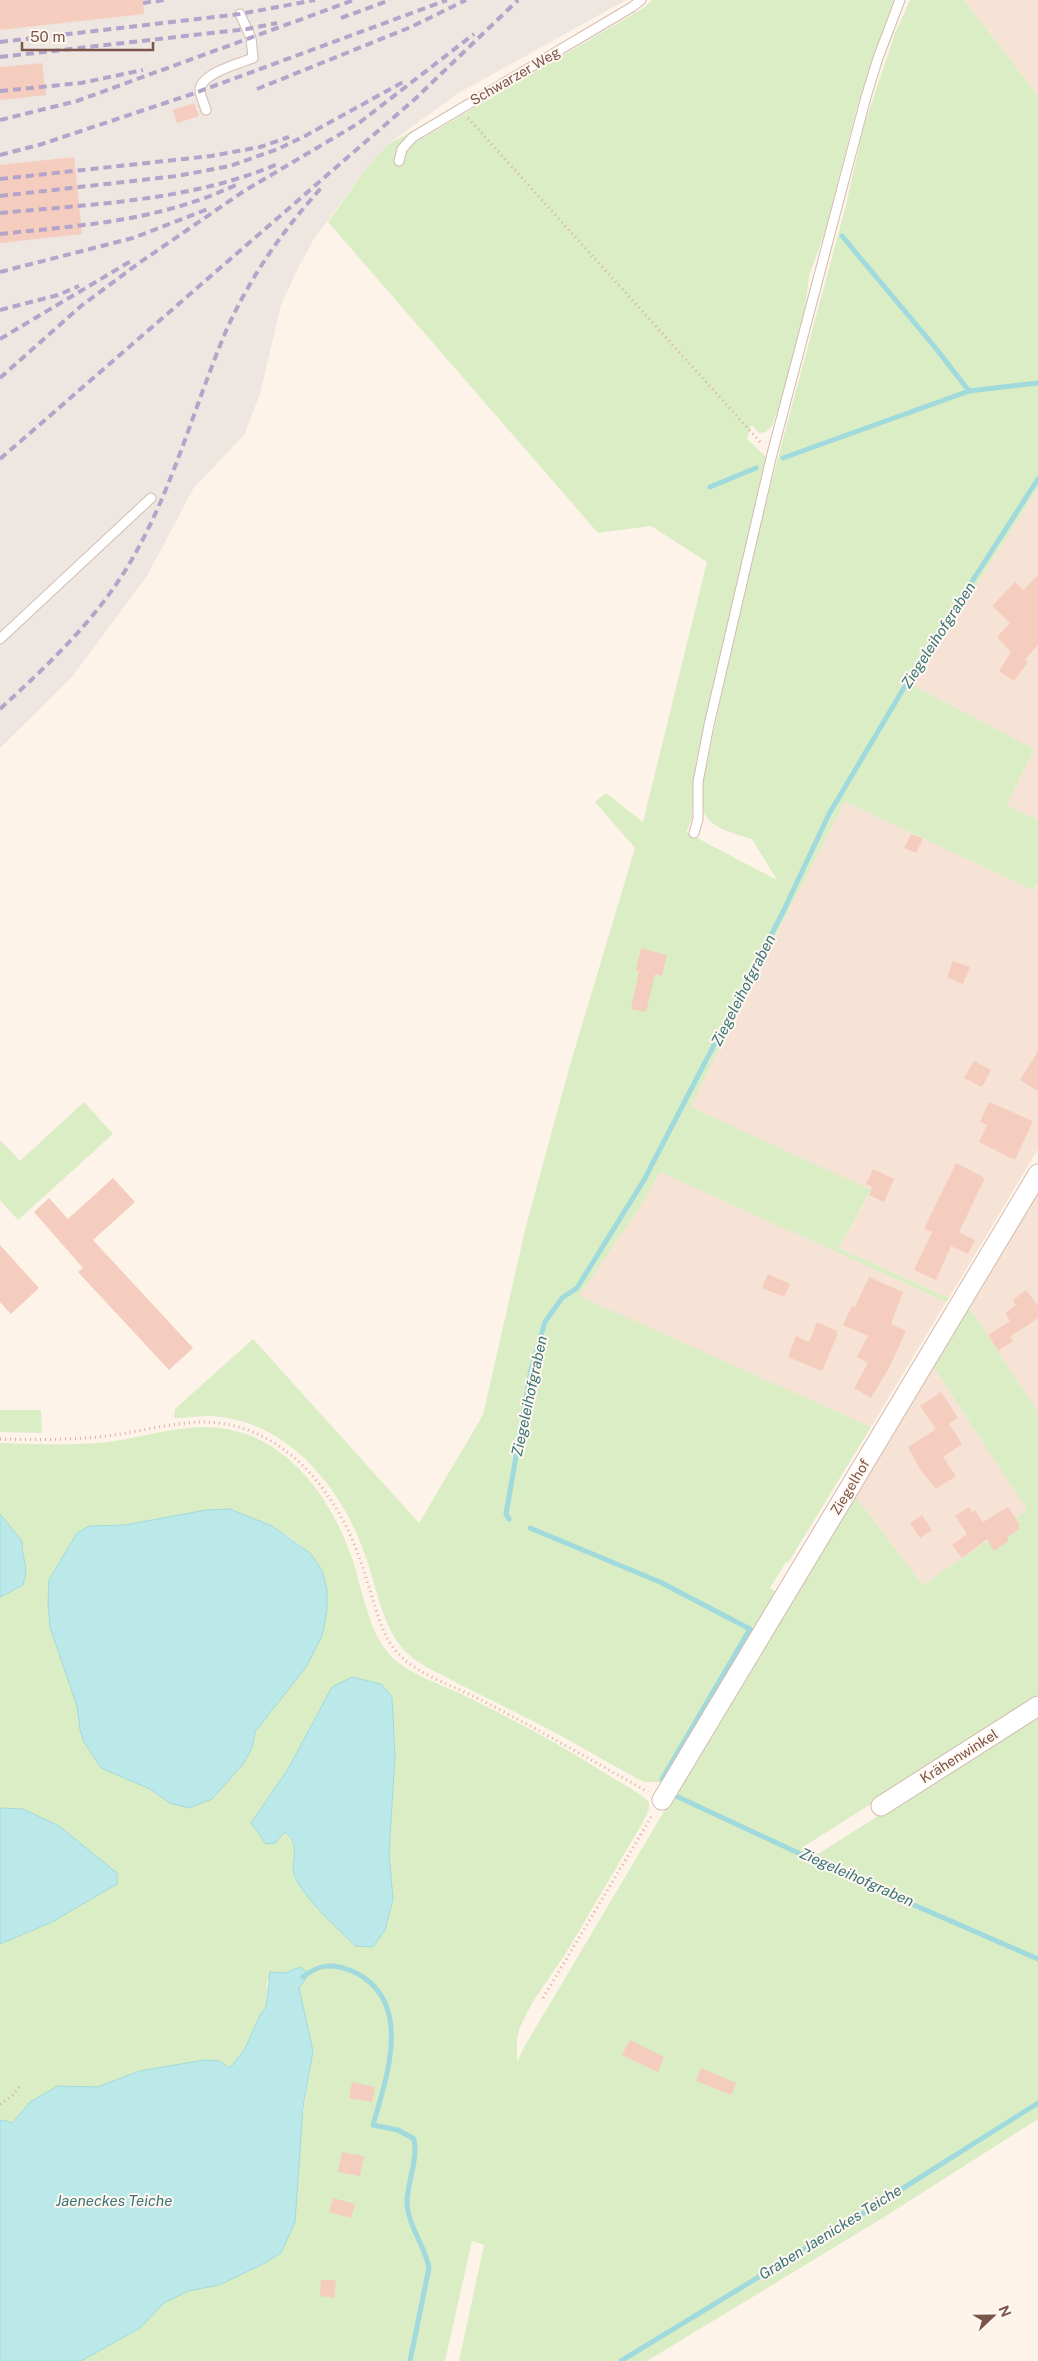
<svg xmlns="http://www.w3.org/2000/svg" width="1038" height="2361" font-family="'Public Sans',sans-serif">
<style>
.residential{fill:#f6e3d6}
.industrial{fill:#eee6e1}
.green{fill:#daedc5;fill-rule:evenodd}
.water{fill:#bbe9e9;stroke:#a0dadc}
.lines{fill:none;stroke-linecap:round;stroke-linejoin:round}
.stream{stroke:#a0dadc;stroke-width:5}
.building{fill:#f5cdbe}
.lane-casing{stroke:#d4bbaf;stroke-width:11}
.street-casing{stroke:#d4bbaf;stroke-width:21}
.path{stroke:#dbafa0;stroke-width:3;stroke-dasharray:1 4;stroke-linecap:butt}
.lane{stroke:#fff;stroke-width:9}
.street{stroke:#fff;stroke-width:19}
.rail{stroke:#b4a4ca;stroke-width:4;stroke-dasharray:8 5;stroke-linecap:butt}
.labels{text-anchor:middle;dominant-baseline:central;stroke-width:4;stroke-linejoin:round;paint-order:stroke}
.street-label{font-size:14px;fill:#7a554a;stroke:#fff7f0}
.water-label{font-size:15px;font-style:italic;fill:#397679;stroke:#fff7f0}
</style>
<rect width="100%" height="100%" fill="#fef3e8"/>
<g class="residential">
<polygon points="964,0 1038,0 1038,96 1031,87"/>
<polygon points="1038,488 1038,820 1007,805 1034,749 913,685"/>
<polygon points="845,802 1033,890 1038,882 1038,1149 949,1298 839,1248 871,1191 691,1107 753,979"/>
<polygon points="660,1172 946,1302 871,1427 578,1296 639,1209"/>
<polygon points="1038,1187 1038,1412 967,1304"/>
<polygon points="931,1363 1027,1510 1000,1527 1003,1531 974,1551 923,1585 853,1493"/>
</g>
<polygon class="industrial" points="0,0 626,0 457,94 387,145 365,170 314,239 298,268 281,305 260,394 244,435 193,489 147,576 72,677 0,748"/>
<g class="green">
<path d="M652 0H894L858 104 825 232 809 276 805 308 782 398 772 426 766 432 759 433 751 425 747 439 766 457 765 468 696 761 692 819 686 832 777 880 752 839C733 833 708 829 701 806 700 801 702 792 702 786L751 558 846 205 863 129 895 33 910 0H964L1038 96V488L913 685 1034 749 1007 805 1038 820V882L1033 890 845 802 753 979 691 1107 871 1190 839 1248 949 1298 946 1302 660 1172 639 1209 579 1296 871 1427 788 1563 786 1562 770 1588 776 1592 663 1782H644C603 1760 563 1736 521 1715 496 1702 469 1690 444 1676 432 1670 418 1663 408 1654 382 1630 377 1587 365 1555 342 1488 288 1420 211 1416 199 1416 186 1418 174 1418L175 1409 253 1339 419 1523 483 1415 526 1226 570 1065 635 848 595 802 606 793 643 822 707 562 651 526 598 533 328 222 365 170 387 145 419 127 405 140 406 148 645 7Z"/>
<polygon points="84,1102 113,1134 18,1220 0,1200 0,1140 20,1161"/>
<path d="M967 1304 1038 1412V1698L803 1847 818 1854 1038 1715V2119L881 2219 647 2361H459L484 2245 472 2241 445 2361H81L140 2328 164 2303 188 2291 219 2285 261 2265 281 2253 313 2051 299 1988 305 1980 300 1967 285 1973 275 1972 267 1981 266 2007 260 2015 245 2049 230 2068 219 2061 204 2060 140 2071 97 2087 58 2086 30 2102 11 2123 3 2120 0 2121V1944L52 1922 116 1873 59 1826 23 1809 0 1808V1597L23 1585C30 1563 21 1561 22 1541L0 1514V1443C36 1444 72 1446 107 1442 140 1438 172 1427 205 1427 277 1427 326 1488 349 1550 364 1587 366 1639 400 1664 419 1678 443 1685 463 1695 513 1719 561 1745 608 1775 621 1783 637 1791 649 1802V1809L643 1822 566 1953 532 2003 519 2029 517 2040V2063L523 2049 853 1493 923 1585 1002 1531 1000 1527 1027 1510 931 1363ZM206 1510C257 1522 290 1524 322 1570L306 1667 255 1732 252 1748 244 1763 212 1799 170 1803 150 1789 101 1768 84 1742 80 1730 77 1706 49 1580 77 1533 90 1526 125 1525ZM352 1677 381 1684 392 1697 395 1756 389 1854 393 1899 294 1877 295 1846 285 1832 273 1792 288 1769 319 1710Z"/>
<polygon points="0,1410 41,1410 42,1433 0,1432"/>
</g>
<g class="water">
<polygon points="230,1509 272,1526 310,1553 322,1570 327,1590 327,1610 322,1636 306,1667 255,1732 252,1748 244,1763 212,1799 189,1808 170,1803 150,1789 101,1768 84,1742 80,1730 77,1706 50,1627 48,1605 49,1580 77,1533 90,1526 125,1525 206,1510"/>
<path d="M0 1514 22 1541C21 1561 30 1563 23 1585L0 1597Z"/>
<path d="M352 1677 381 1684 392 1697 395 1756 389 1854 393 1899 385 1930 373 1947 355 1946C335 1925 310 1905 296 1879 287 1864 304 1848 285 1832L275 1843 266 1844 251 1823 288 1769 332 1687Z"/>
<polygon points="0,1808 23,1809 59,1826 117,1873 117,1884 52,1922 0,1944"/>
<polygon points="300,1967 307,1972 305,1980 299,1988 313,2051 303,2107 295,2222 281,2253 261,2265 219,2285 188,2291 164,2303 140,2328 81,2361 0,2361 0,2121 3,2120 12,2123 30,2102 58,2086 97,2087 140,2071 204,2060 219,2061 230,2068 245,2049 260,2015 266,2007 270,1972 285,1973"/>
</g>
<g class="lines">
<g class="stream">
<polyline points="842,236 934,346 969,391 1038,383"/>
<polyline points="783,458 969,391"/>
<polyline points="710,487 756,468"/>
<polyline points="509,1519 506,1514 531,1370 545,1322 562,1298 577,1288 644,1180 784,910 829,814 908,681 1038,479"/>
<polyline points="530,1528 660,1582 750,1629 662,1779"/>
<polyline points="676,1796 861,1882 1038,1959"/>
<path d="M303 1977C319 1964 333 1963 352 1971 415 1999 387 2076 373 2125L398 2130 414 2139C418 2160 408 2180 407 2201 407 2225 425 2245 429 2268L410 2361"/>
<polyline points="621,2361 870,2209 1038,2103"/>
</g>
</g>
<g class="building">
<polygon points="0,0 143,0 144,14 0,30"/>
<polygon points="42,63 46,95 0,100 0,67"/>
<polygon points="194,103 199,116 177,123 173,110"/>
<polygon points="74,157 82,234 0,243 0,165"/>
<polygon points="1038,575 1038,645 1025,659 1028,662 1014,681 999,671 1011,652 997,637 1010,623 992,606 1015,582 1023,590"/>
<polygon points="911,834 923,839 916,853 904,848"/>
<polygon points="641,948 667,955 662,976 655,974 646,1012 631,1009 639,971 636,970"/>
<polygon points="953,961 970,967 963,984 947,977"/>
<polygon points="1038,1051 1038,1091 1020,1080"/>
<polygon points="974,1061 991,1070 982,1087 964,1078"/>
<polygon points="989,1102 1033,1121 1015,1160 979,1142 987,1125 980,1122"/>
<polygon points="956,1163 985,1178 959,1232 975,1240 968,1254 951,1246 936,1280 914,1270 932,1232 924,1229"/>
<polygon points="873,1169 894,1179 884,1202 869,1195 872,1187 866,1184"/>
<polygon points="113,1178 135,1202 93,1240 193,1348 169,1370 78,1272 83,1268 34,1212 49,1198 68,1219"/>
<polygon points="0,1245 39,1288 11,1314 0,1302"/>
<polygon points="768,1274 790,1284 784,1297 762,1288"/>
<polygon points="869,1277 903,1292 891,1324 906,1331 889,1368 871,1398 854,1388 868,1363 857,1357 868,1336 843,1325 852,1306 855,1307"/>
<polygon points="1026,1290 1038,1306 1038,1318 1010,1337 1013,1341 998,1351 988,1335 1010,1321 1005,1313 1016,1305 1013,1300"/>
<polygon points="817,1322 837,1331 837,1336 822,1371 788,1357 796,1336 809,1342"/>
<polygon points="941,1392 958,1418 949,1424 962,1444 943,1457 956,1476 936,1489 920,1469 908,1447 936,1429 920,1406"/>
<polygon points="969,1507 972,1512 975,1510 983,1522 1008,1507 1020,1525 1018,1526 1020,1529 1007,1537 1009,1541 994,1551 987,1539 962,1558 952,1545 967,1534 955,1516"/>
<polygon points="922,1515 932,1530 920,1538 910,1523"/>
<polygon points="630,2040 664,2057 658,2072 622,2055"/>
<polygon points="701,2068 736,2083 731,2095 696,2081"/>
<polygon points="352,2082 375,2087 372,2102 349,2098"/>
<polygon points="342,2152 364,2156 360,2176 338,2172"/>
<polygon points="333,2198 355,2204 351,2218 329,2212"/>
<polygon points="321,2280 336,2280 334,2298 320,2296"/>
</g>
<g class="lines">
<g class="lane-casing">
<g id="lane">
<path d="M206 110C204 104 201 97 200 91 199 74 240 63 253 58L251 38 240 14"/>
<polyline points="399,161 402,149 413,137 632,7 641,0"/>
<polyline points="0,639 151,498"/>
<polyline points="694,833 698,819 698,782 709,725 772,454 866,97 878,58 900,0"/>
</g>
</g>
<g class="street-casing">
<g id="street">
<polyline points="662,1800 1038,1174"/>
<polyline points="881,1806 1038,1706"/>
</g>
</g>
<g class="path">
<polyline points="468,118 762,444"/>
<path d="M0 1439C33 1440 65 1440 98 1437 128 1434 157 1426 187 1423 256 1415 310 1460 341 1517 355 1541 363 1568 371 1594 377 1612 382 1634 395 1650 415 1675 455 1686 483 1701 539 1730 593 1761 648 1792"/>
<polyline points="543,1998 653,1814"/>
<polyline points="0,2104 12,2096 20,2086"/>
</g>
<use href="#lane" class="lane"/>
<use href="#street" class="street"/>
<g class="rail">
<polyline points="143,3 164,0"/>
<polyline points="341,18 390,0"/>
<polyline points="0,42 240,14 315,0"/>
<polyline points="0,57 247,29 277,23"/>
<polyline points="257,89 411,27 466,0"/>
<polyline points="0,91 81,83 143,70"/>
<polyline points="0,120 77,101 354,0"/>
<polyline points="0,155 39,145 192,94 447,0"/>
<polyline points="0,179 211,156 260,147 289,137"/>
<polyline points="0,196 177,176 230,166 278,149 305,136 405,81"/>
<path d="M0 213C93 204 193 201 280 163"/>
<path d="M0 234C85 225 160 221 238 184"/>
<polyline points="0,272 133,238 208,209"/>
<polyline points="0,310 58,295 79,286"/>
<polyline points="0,339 131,261"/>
<polyline points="0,378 81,306 139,263 244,191 359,123 474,34"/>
<polyline points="0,459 416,98 518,0"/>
<path d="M0 709C48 665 94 622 128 566 172 493 193 409 226 331 250 277 283 230 322 187"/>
</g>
</g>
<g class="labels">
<g class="street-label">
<text transform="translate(515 76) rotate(-30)">Schwarzer Weg</text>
<text transform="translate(850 1487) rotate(-59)">Ziegelhof</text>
<text transform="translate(959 1756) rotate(-32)">Krähenwinkel</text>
</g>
<g class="water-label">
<text transform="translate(938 635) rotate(-57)">Ziegeleihofgraben</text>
<text transform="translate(743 990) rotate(-63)">Ziegeleihofgraben</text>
<text transform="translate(529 1396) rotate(-78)">Ziegeleihofgraben</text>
<text transform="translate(857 1877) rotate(24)">Ziegeleihofgraben</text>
<text x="114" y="2200">Jaeneckes Teiche</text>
<text transform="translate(830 2232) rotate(-32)">Graben Jaenickes Teiche</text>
</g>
</g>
<g transform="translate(993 2316) rotate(68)" stroke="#fff7f0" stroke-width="4" paint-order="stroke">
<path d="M0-4L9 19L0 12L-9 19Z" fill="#7a554a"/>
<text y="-8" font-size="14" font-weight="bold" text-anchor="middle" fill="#7a554a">N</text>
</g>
<path d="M22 42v8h131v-8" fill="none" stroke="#7a554a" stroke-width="2.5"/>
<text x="30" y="42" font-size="15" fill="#7a554a" stroke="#fff7f0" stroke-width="4" paint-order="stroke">50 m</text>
</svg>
